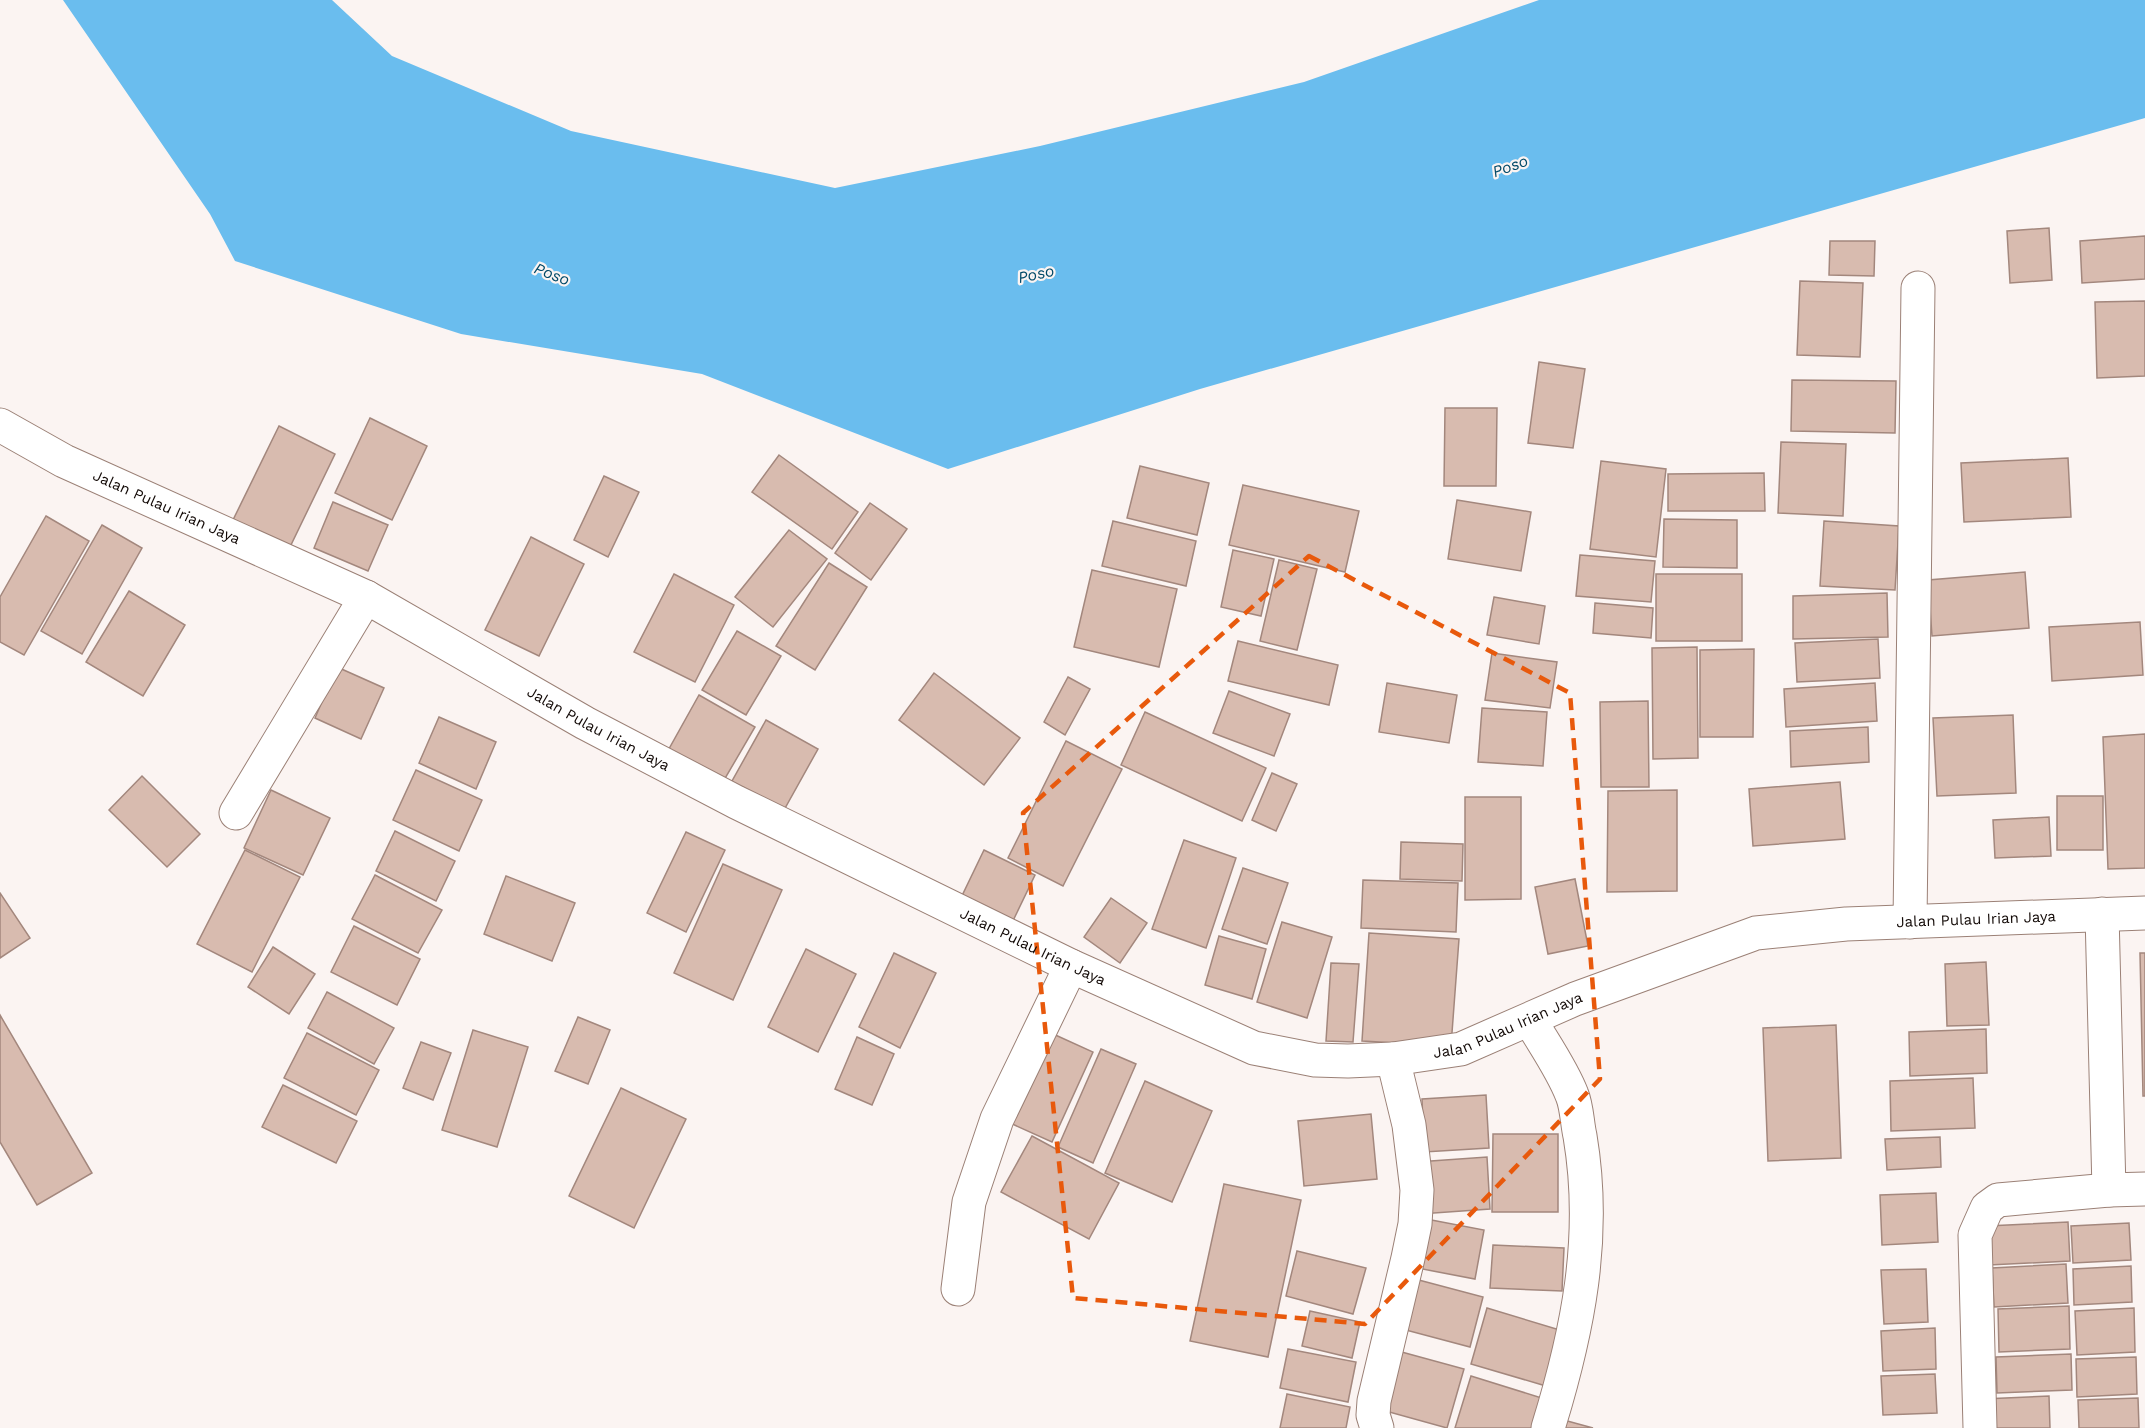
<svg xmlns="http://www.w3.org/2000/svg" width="2145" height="1428" font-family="'Work Sans',sans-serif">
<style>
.water{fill:#6abdee}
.building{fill:#d8bbaf;stroke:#a3877d;stroke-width:1.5}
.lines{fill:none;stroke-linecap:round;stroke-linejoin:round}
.minor-casing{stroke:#9b8076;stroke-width:35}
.tertiary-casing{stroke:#9b8076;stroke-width:35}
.minor{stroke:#fff;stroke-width:33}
.tertiary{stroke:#fff;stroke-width:33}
.marked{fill:none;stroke:#e8590c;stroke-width:4.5;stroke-dasharray:12 8;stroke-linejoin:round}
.labels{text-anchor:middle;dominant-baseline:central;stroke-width:4.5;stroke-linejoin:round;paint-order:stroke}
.street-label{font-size:15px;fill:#120906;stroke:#fbf4f2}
.water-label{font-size:16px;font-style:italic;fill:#004968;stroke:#fbf4f2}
</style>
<rect width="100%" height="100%" fill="#fbf4f2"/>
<polygon class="water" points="63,0 332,0 392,56 571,131 835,188 1040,146 1304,82 1539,0 2145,0 2145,118 1200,389 948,469 702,374 461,334 235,261 210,214"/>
<g class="building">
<polygon points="2049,228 2052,280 2010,283 2007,231"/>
<polygon points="2145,236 2145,279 2082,283 2080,241"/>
<polygon points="1830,241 1875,241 1874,276 1829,275"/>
<polygon points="1800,281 1863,283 1860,357 1797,355"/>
<polygon points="2145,301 2145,376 2097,378 2095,302"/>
<polygon points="1539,362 1585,369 1573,448 1528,443"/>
<polygon points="1792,380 1896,381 1895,433 1791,431"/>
<polygon points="1445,408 1497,408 1496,486 1444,486"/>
<polygon points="370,418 427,446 392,520 335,493"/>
<polygon points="279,426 335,454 289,549 232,522"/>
<polygon points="1781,442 1846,444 1843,516 1778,513"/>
<polygon points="779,455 858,512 832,549 752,492"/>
<polygon points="2068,458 2071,517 1964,522 1961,463"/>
<polygon points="1601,461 1666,469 1656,557 1590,549"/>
<polygon points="1140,466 1209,483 1197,535 1127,518"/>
<polygon points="1764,473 1765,511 1668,511 1668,474"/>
<polygon points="604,476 639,492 608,557 574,540"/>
<polygon points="1243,485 1359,511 1345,572 1229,545"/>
<polygon points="1457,500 1531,512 1521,571 1448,559"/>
<polygon points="333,502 388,525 368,571 314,548"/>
<polygon points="870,503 907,529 871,580 835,553"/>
<polygon points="46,516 89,541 24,655 0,642 0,597"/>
<polygon points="1664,519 1737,520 1737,568 1663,567"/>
<polygon points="1113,521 1196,541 1186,586 1102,566"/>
<polygon points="1824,521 1899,526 1895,590 1820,586"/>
<polygon points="102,525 142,548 82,654 41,631"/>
<polygon points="789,530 827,559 773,627 735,597"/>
<polygon points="531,537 584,564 539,656 485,630"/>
<polygon points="1233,550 1274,559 1261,616 1221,607"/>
<polygon points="1580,555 1655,561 1651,602 1576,596"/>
<polygon points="1279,560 1317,569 1297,650 1260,641"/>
<polygon points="829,563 867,587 815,670 776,646"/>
<polygon points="1092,570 1177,589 1159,667 1074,647"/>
<polygon points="2025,572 2029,628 1932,636 1928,580"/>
<polygon points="674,574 734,605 695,682 634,652"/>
<rect x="1656" y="574" width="86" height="67"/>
<polygon points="129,591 185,625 143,696 86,662"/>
<polygon points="1887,593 1888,637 1793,639 1793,596"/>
<polygon points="1494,597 1545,606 1539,644 1487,635"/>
<polygon points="1595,603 1653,608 1651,638 1593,633"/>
<polygon points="2140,622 2143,675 2052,681 2049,627"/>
<polygon points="737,631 781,656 746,715 702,690"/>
<polygon points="1878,639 1880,678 1797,682 1795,643"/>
<polygon points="1238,641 1338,665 1329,705 1228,681"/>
<polygon points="1697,647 1698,758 1653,759 1652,648"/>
<polygon points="1754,649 1753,737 1700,737 1700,650"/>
<polygon points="1492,653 1557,662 1550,708 1485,700"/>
<polygon points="337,667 384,688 361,739 315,718"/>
<polygon points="934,673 1020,738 984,785 899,720"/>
<polygon points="1068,677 1090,689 1065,735 1044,722"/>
<polygon points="1387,683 1457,695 1449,743 1379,732"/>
<polygon points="1875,683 1877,721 1786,727 1784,689"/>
<polygon points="1229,691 1290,714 1274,756 1213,733"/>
<polygon points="699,695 755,727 720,787 665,756"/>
<polygon points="1648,701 1649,787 1601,787 1600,702"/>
<polygon points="1482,708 1547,712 1543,766 1478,762"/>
<polygon points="1145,712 1266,768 1242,821 1121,765"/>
<polygon points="2013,715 2016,793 1937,796 1933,718"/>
<polygon points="439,717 496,742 476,789 419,763"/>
<polygon points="766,720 818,749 779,819 727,790"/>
<polygon points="1868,727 1869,762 1791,767 1790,731"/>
<polygon points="2145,734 2145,868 2108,869 2103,737"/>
<polygon points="1066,741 1122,769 1063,886 1008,858"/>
<polygon points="416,770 482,800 459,851 393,820"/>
<polygon points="1272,773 1297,784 1276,831 1252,820"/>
<polygon points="142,776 200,834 167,867 109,810"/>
<polygon points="1840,782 1845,839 1753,846 1749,789"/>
<polygon points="271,790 330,818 303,875 244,848"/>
<polygon points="1677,790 1677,891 1607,892 1608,791"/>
<rect x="2057" y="796" width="46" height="54"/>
<polygon points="1465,797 1521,797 1521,899 1465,900"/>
<polygon points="2049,817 2051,856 1995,858 1993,820"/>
<polygon points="395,831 455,861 436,901 376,871"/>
<polygon points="686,832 725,850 686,932 647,913"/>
<polygon points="1184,840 1236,858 1206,948 1152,929"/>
<polygon points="1401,842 1463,844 1462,881 1400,879"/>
<polygon points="245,850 300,877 252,972 197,944"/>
<polygon points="984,850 1035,875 1010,927 959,902"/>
<polygon points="723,864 782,890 733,1000 674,973"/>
<polygon points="1243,868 1288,883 1267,944 1222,929"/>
<polygon points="375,875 442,910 418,953 352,919"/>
<polygon points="506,876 575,903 552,961 484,934"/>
<polygon points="1575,879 1588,946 1548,954 1535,887"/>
<polygon points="1363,880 1458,883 1456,932 1361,928"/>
<polygon points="0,893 30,938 0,958"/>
<polygon points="1111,898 1147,923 1120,963 1084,937"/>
<polygon points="1282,922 1332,937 1307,1018 1257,1002"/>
<polygon points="354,926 420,959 397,1005 331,972"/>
<polygon points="1369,933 1459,939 1451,1046 1362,1041"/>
<polygon points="1219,936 1266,949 1252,999 1205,985"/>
<polygon points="273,947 315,974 289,1014 248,987"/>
<polygon points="806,949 856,974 818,1052 768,1027"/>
<polygon points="894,953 936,973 900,1048 859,1027"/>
<polygon points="2140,953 2145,953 2145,1096 2143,1096"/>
<polygon points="1986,962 1989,1025 1947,1026 1945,964"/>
<polygon points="1331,963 1359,964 1353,1042 1326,1041"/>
<polygon points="327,992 394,1028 374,1064 308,1028"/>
<polygon points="0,1015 92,1173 37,1205 0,1142"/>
<polygon points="578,1017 610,1030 588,1084 555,1071"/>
<polygon points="1836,1025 1841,1158 1768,1161 1763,1028"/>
<polygon points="1986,1029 1987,1073 1910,1076 1909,1032"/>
<polygon points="473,1030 528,1047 497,1147 442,1130"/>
<polygon points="307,1033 379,1070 356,1115 284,1078"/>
<polygon points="1051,1033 1093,1052 1052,1142 1010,1123"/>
<polygon points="857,1037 894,1054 872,1105 835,1089"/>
<polygon points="421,1042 451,1053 433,1100 403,1088"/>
<polygon points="1101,1049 1136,1064 1093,1163 1058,1147"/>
<polygon points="1973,1078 1975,1128 1891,1131 1890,1081"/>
<polygon points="1145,1081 1212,1111 1172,1202 1105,1173"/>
<polygon points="283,1085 357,1121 336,1163 262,1127"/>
<polygon points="621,1088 686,1119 634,1228 569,1196"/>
<polygon points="1486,1095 1489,1148 1424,1152 1422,1099"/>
<polygon points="1371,1114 1377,1179 1304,1186 1298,1121"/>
<polygon points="1493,1134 1558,1134 1558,1212 1492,1212"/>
<polygon points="1032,1136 1119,1183 1089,1239 1001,1192"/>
<polygon points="1940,1137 1941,1167 1887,1170 1885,1139"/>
<polygon points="1487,1157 1490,1209 1420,1214 1417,1162"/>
<polygon points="1224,1184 1301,1200 1268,1357 1190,1341"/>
<polygon points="1936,1193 1938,1242 1882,1245 1880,1195"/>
<polygon points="1421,1218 1484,1230 1475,1279 1412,1267"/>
<polygon points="2068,1222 2070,1261 1989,1265 1987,1226"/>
<polygon points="2129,1223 2131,1260 2073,1263 2071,1226"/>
<polygon points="1493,1245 1564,1248 1562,1291 1490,1288"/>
<polygon points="1297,1251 1366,1268 1353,1314 1286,1296"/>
<polygon points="2066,1264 2068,1303 1994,1307 1992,1268"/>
<polygon points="2131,1266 2132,1302 2074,1305 2073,1269"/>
<polygon points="1926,1269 1928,1322 1884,1324 1881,1270"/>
<polygon points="1415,1279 1483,1297 1470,1347 1402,1329"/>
<polygon points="2069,1306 2070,1349 1999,1352 1998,1309"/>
<polygon points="1487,1308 1563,1331 1546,1386 1471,1364"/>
<polygon points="2134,1308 2135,1352 2077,1355 2075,1311"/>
<polygon points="1310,1311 1360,1322 1352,1358 1302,1346"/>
<polygon points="1935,1328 1936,1369 1883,1371 1881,1331"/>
<polygon points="1288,1349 1356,1362 1348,1402 1280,1388"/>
<polygon points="1398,1351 1464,1369 1447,1428 1382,1410"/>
<polygon points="2071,1354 2072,1390 1997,1393 1996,1357"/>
<polygon points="2136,1357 2137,1394 2077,1397 2076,1359"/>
<polygon points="1935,1374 1937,1413 1883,1415 1881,1376"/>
<polygon points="1471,1376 1548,1400 1539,1428 1455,1428"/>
<polygon points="1287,1394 1350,1407 1346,1428 1280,1428"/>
<polygon points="2049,1396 2050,1428 1984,1428 1983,1399"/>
<polygon points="2138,1398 2139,1428 2079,1428 2078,1400"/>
<polygon points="1560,1419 1593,1428 1558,1428"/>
</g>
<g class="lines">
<g class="minor-casing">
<g id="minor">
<polyline points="236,813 366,597"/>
<polyline points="1910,922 1918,288"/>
<path d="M1530 1020C1544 1044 1562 1069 1572 1095 1577 1107 1577 1123 1580 1136 1597 1237 1578 1331 1548 1428"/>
<polyline points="2109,1190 2145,1189"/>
<polyline points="958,1289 969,1202 997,1119 1071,966"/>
<polyline points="1377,1428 1373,1415 1374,1401 1408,1258 1415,1224 1417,1190 1409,1125 1393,1059"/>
<polyline points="1980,1428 1975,1235 1987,1208 1998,1200 2109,1190 2102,914"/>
</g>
</g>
<g class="tertiary-casing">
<g id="tertiary">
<path id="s1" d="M0 425 64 461 366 597 585 723 736 802 1071 966 1254 1048 1315 1060 1348 1061 1393 1059 1461 1049 1575 999 1756 933 1846 924 2145 913"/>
</g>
</g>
<use href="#minor" class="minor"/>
<use href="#tertiary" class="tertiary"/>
</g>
<path class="marked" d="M1309 556 1570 693 1600 1079 1365 1324 1073 1298 1023 813Z"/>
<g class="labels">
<g class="street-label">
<text stroke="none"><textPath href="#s1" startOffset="186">Jalan Pulau Irian Jaya</textPath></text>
<text stroke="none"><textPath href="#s1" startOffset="672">Jalan Pulau Irian Jaya</textPath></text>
<text stroke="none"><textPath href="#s1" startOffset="2148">Jalan Pulau Irian Jaya</textPath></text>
<text stroke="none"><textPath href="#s1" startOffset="1158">Jalan Pulau Irian Jaya</textPath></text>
<text stroke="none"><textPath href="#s1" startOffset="1662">Jalan Pulau Irian Jaya</textPath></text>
</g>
<g class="water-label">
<text transform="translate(1510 166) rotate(-20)">Poso</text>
<text transform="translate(552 274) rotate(21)">Poso</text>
<text transform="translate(1036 274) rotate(-12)">Poso</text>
</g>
</g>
</svg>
